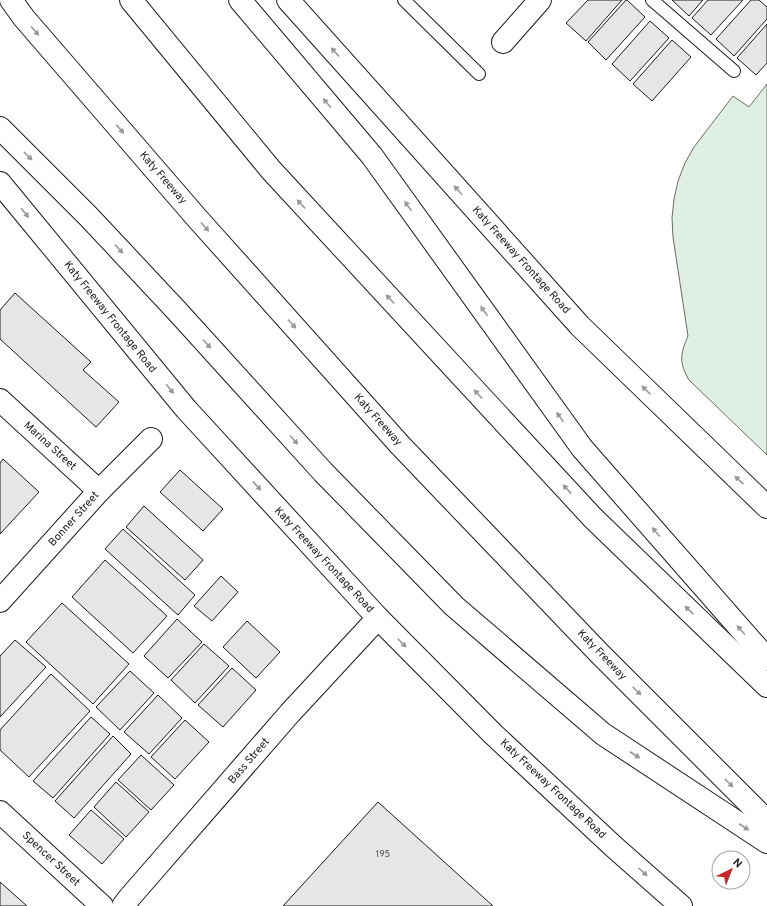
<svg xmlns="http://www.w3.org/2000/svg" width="767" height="906" font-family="Overpass,sans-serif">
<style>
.green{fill:#e0efe3;stroke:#6a6a6a}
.building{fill:#e6e6e6;stroke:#1a1a1a}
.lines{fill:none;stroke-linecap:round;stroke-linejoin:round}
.service-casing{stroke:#1a1a1a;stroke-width:14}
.minor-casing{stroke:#1a1a1a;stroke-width:24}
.secondary-casing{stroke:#1a1a1a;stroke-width:24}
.motorway-casing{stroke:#1a1a1a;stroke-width:24}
.service{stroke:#fff;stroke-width:12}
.minor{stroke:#fff;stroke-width:22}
.secondary{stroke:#fff;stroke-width:22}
.motorway{stroke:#fff;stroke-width:22}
.oneway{fill:#989898}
.labels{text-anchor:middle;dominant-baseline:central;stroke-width:3;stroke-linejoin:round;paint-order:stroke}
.number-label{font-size:9px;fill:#4d4d4d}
.street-label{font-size:11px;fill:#1a1a1a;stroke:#fff}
</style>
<rect width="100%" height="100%" fill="#fff"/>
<path class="green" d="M767 84V455L689 380C679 363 680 354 688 336L673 237 672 218 674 199 678 181 685 163 694 147 733 96 749 107Z"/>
<g class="building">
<polygon points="588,0 622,0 586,41 566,23"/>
<polygon points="626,0 627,0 645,17 606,60 588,42"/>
<polygon points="672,0 703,0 689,16"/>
<polygon points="708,0 743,0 711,35 692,18"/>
<polygon points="751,0 759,0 767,7 767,19 734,56 716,39"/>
<polygon points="650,21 669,38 630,81 612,64"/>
<polygon points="767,24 767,63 756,75 737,58"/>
<polygon points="672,40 691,57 652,101 633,84"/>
<polygon points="15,293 91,362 83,370 119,402 96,427 0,339 0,310"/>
<polygon points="3,459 39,492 0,534 0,463"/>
<polygon points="180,470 223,509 203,531 160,492"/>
<polygon points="144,506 203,560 185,580 126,527"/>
<polygon points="123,529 195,595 178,615 105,549"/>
<polygon points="105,560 167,616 133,653 72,597"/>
<polygon points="221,576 238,592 212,621 194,606"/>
<polygon points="62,603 129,664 93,704 26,642"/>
<polygon points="177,619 202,642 168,678 144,656"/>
<polygon points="247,621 280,652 256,678 223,647"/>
<polygon points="15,640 46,667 0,717 0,656"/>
<polygon points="204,644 229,666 195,703 171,680"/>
<polygon points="232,668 256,690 223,727 198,705"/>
<polygon points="130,671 154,693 120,730 96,707"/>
<polygon points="51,674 90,711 29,777 0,750 0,730"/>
<polygon points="158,695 182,718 149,754 124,732"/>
<polygon points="91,717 110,734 53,798 33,781"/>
<polygon points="185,720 209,742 175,779 151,757"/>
<polygon points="113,736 131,754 74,818 55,801"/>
<polygon points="141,755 174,785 151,810 118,780"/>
<polygon points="116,782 149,812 126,837 94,807"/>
<polygon points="378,802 493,906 283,906"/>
<polygon points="91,810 124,839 102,864 69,835"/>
<polygon points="0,882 27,906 0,906"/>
</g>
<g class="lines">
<g class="service-casing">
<g id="service">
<polyline points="404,0 479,74"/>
<polyline points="652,0 734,71"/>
</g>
</g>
<g class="minor-casing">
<g id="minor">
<polyline points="503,42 540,0"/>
<polyline points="0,400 99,491"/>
<polyline points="0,601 99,491 151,439"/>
<polyline points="0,812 102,906"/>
<polyline points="123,906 130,897 290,713 378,618"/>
</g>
</g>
<g class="secondary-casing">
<g id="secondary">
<polyline points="288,0 580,326 767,507"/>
<polyline points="0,183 186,409 378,618 493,734 613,846 681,906"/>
</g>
</g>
<g class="motorway-casing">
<g id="motorway">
<polyline points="11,0 24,18 196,217 400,445 600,654 767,821"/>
<polyline points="131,0 271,170 593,518 767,686"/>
<polyline points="240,0 372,156 582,448 767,659"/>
<polyline points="0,128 89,217 177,311 323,472 454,606 603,734 767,842"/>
</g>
</g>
<use href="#service" class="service"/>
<use href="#minor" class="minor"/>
<use href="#secondary" class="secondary"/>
<use href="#motorway" class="motorway"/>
</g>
<defs><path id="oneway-solid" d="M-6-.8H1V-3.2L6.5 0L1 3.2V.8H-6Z"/></defs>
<g class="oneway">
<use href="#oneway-solid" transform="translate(35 31) rotate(49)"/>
<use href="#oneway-solid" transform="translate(335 52) rotate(-132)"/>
<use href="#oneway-solid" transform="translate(327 103) rotate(-130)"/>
<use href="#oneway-solid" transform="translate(120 129) rotate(49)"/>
<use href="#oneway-solid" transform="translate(28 156) rotate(45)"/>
<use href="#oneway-solid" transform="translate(458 190) rotate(-132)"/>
<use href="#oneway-solid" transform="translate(301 204) rotate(-133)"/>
<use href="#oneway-solid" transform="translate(408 206) rotate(-126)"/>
<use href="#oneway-solid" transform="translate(25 213) rotate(51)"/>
<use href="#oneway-solid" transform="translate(205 227) rotate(48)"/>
<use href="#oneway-solid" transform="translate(119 249) rotate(47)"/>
<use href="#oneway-solid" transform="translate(390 299) rotate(-133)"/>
<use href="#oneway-solid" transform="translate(484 311) rotate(-126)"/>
<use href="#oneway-solid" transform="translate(292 324) rotate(48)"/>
<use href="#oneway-solid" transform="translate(207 344) rotate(48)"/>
<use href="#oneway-solid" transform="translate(170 389) rotate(51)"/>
<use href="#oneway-solid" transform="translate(646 390) rotate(-136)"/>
<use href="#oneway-solid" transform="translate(478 394) rotate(-133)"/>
<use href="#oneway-solid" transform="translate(560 417) rotate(-126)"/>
<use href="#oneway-solid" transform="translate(294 440) rotate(48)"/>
<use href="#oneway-solid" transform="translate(739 480) rotate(-136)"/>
<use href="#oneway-solid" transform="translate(257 486) rotate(47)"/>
<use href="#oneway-solid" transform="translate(567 489) rotate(-133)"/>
<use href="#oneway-solid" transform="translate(656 532) rotate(-131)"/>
<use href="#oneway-solid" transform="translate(689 610) rotate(-136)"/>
<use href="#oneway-solid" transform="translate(741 630) rotate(-131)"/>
<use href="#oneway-solid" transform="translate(402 643) rotate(45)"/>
<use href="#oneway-solid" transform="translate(637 691) rotate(45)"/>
<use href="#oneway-solid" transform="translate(635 755) rotate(33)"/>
<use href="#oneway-solid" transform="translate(729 783) rotate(45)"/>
<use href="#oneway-solid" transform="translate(744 827) rotate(33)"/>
<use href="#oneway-solid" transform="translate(643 872) rotate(42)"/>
</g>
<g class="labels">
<g class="number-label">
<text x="383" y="854">195</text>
</g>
<g class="street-label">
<text transform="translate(163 178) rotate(49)">Katy Freeway</text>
<text transform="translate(521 260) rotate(48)">Katy Freeway Frontage Road</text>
<text transform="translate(110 317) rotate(51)">Katy Freeway Frontage Road</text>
<text transform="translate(378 420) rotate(48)">Katy Freeway</text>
<text transform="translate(50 446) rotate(42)">Marina Street</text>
<text transform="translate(74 519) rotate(-48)">Bonner Street</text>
<text transform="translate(324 560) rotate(47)">Katy Freeway Frontage Road</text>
<text transform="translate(602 655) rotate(46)">Katy Freeway</text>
<text transform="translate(249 761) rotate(-49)">Bass Street</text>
<text transform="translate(553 789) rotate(43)">Katy Freeway Frontage Road</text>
<text transform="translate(51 859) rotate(43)">Spencer Street</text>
</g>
</g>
<g transform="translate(731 870) rotate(43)"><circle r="19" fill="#ffffff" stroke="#a3a3a3"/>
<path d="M0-3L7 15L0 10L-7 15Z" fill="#c62828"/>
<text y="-6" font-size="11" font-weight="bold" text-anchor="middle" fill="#1a1a1a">N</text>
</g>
</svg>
